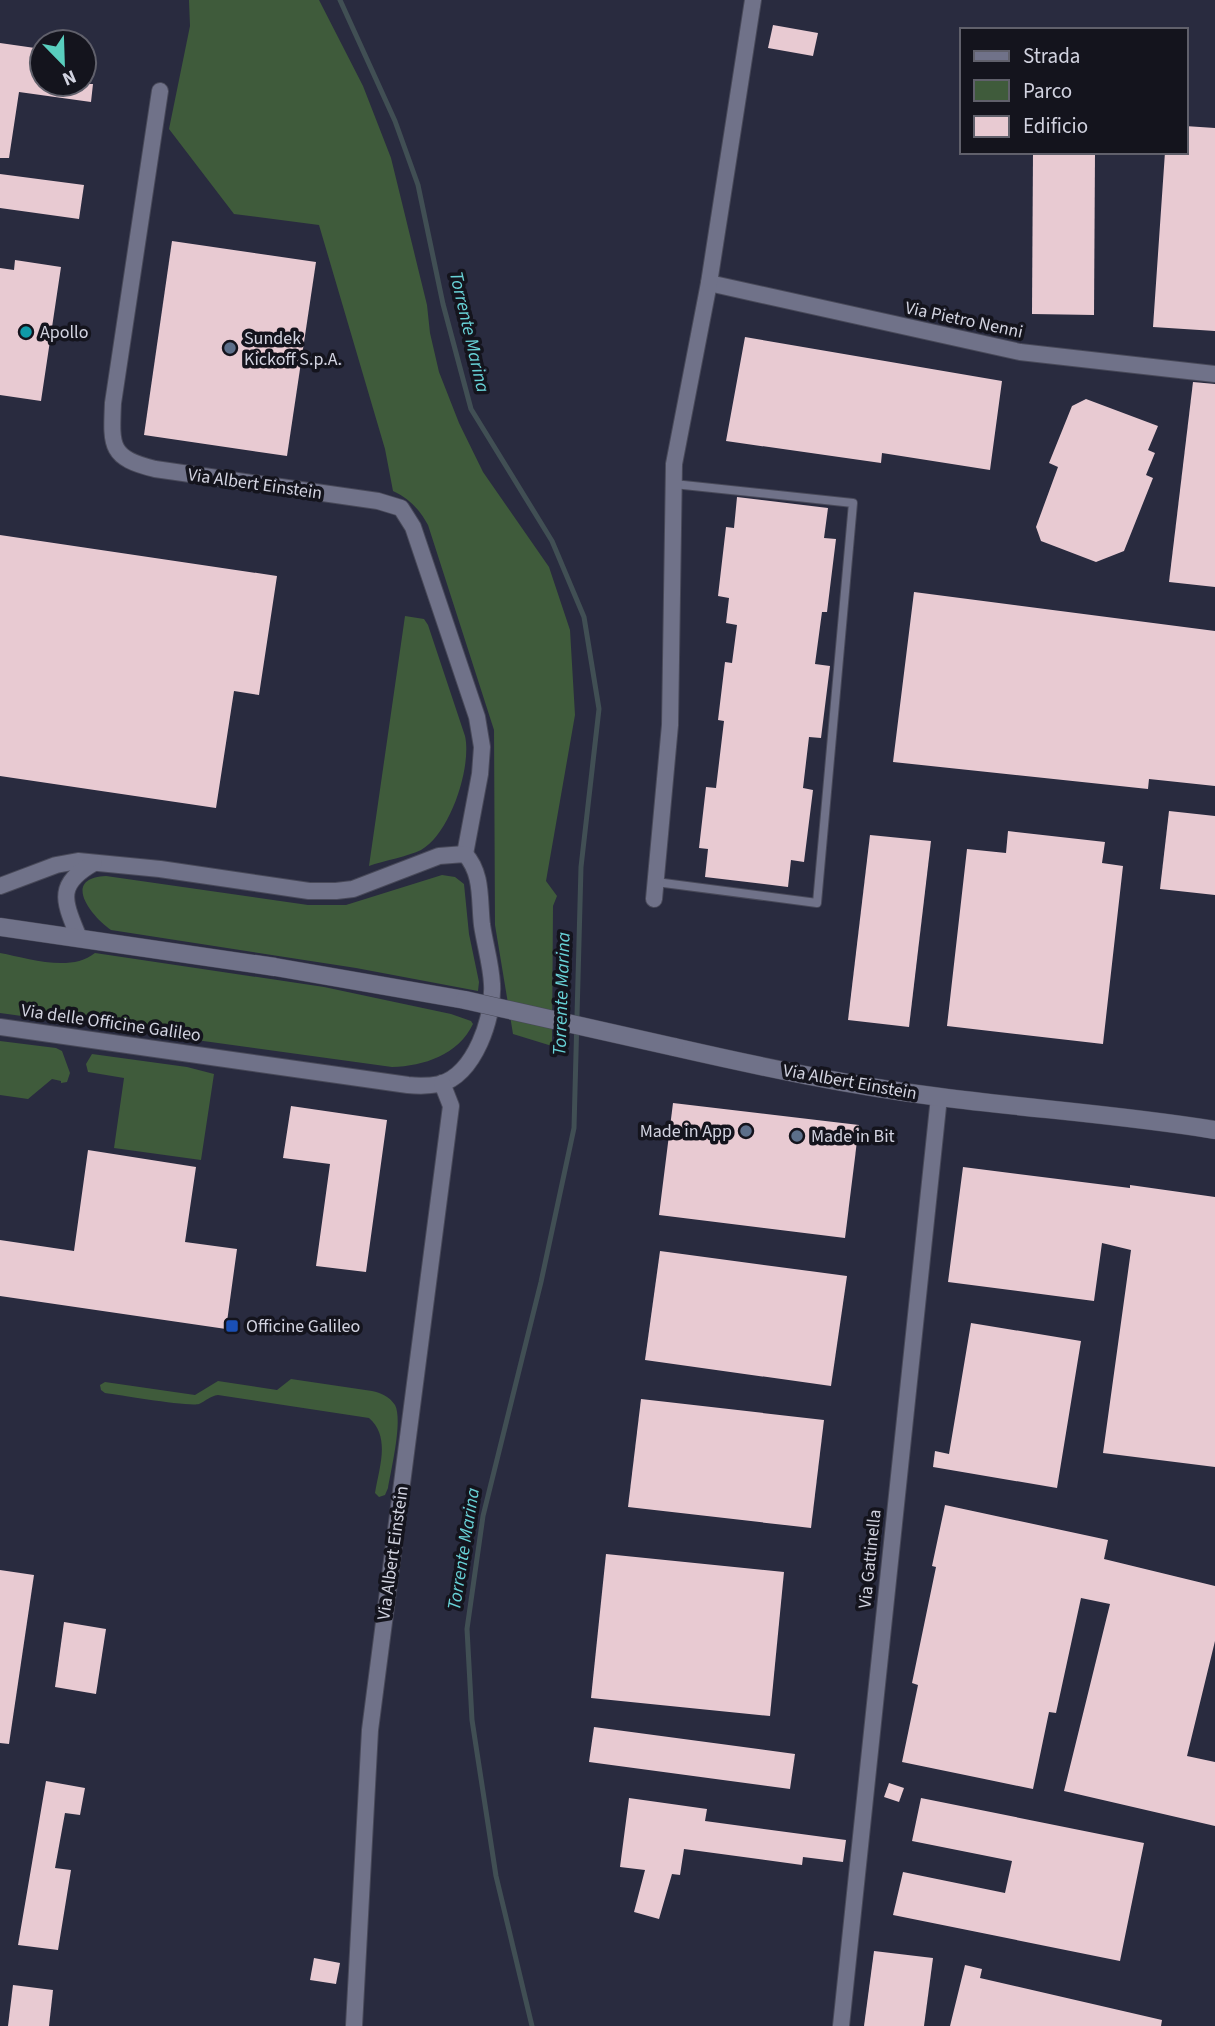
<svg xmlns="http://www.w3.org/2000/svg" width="1215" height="2026" font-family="'Source Sans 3',sans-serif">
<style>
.green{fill:#3f5b3b}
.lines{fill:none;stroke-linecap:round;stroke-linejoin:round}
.stream{stroke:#414f54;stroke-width:5}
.building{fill:#e8cad2}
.lane-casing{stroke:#484959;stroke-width:10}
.street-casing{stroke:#484959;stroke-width:18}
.secondary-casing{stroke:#484959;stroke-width:19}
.lane{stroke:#707289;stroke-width:8}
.street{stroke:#707289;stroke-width:16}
.secondary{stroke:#707289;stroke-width:18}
.secondary-bridge-casing{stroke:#484959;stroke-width:19;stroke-linecap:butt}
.secondary-bridge{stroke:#707289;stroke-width:18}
.culture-dot{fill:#0f9aa8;stroke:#14141d;stroke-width:2.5}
.service-dot{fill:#5c6f8a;stroke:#14141d;stroke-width:2.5}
.transit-dot{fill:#1a4fb4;stroke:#14141d;stroke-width:2.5}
.labels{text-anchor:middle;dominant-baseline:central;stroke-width:7;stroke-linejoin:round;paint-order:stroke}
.street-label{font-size:18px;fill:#d2d3e0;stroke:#14141d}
.poi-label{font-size:18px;fill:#d2d3e0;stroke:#14141d;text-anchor:start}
.water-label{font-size:19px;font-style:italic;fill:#68d2d7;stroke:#14141d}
</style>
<rect width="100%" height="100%" fill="#292b3f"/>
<g class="green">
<path d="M189 0H319L363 86 391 158 427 305 430 333 439 372 459 423 483 472 549 567 570 630 575 715 546 881 557 896 553 906 552 1046 513 1034 495 925 494 730 428 525C419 509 410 499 393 491L385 449 319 225 234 214 169 129 190 26Z"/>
<path d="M405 616 424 619 428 625 465 736C472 767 450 834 421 850 409 856 383 861 369 866Z"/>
<path d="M442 875 455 877 464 884 469 934 479 982 478 991 356 968 111 930C91 916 61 878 106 876L308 905H346Z"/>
<path d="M0 953C28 958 70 973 95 953L324 987 451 1014 471 1021 473 1024C458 1055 424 1066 392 1067L0 1013Z"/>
<polygon points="0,1041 56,1048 62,1051 70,1073 67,1082 61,1083 61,1081 52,1079 28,1099 0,1095"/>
<polygon points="92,1054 187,1067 214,1074 201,1160 114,1148 124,1078 88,1072 86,1064"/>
<path d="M291 1379 372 1391C381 1393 389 1396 395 1405 403 1420 391 1470 388 1488L385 1495 379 1497 375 1493C379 1468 391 1437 369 1418L218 1395C210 1396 206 1401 199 1404 189 1407 121 1395 105 1393L101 1390 100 1385 105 1382 195 1395 218 1381 277 1390Z"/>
</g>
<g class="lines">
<polyline class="stream" points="340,0 395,121 418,185 443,304 471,409 552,541 584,617 599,709 581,867 574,1128 541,1282 483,1516 467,1629 472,1720 496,1876 532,2026"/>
</g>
<g class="building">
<polygon points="773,25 818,33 813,56 768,48"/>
<polygon points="0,43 42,49 42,84 93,84 91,102 19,92 9,158 0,158"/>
<polygon points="1185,126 1215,128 1215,331 1153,327 1165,152 1185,152"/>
<polygon points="1033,152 1095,152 1094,315 1032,314"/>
<polygon points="0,174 84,185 79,219 0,208"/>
<polygon points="172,241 316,262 287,456 144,435"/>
<polygon points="15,260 61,267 41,401 0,395 0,268 14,270"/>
<polygon points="745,337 1002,381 990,470 882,453 881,463 726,441"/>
<polygon points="1193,382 1215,384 1215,587 1169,582"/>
<polygon points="1086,399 1158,426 1148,450 1155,453 1146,475 1153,478 1124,551 1096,562 1041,541 1036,527 1058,467 1049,463 1072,406"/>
<polygon points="737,497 828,508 824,538 836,539 827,612 822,612 815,664 830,666 821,738 809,737 803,788 813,790 804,862 791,860 788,887 705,877 708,849 699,848 706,787 716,788 724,721 718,720 725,662 732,663 737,625 726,623 729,598 718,596 726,527 734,528"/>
<polygon points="0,535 277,576 259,695 234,691 216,808 0,776"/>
<polygon points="914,592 1215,631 1215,786 1149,779 1148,789 893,762"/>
<polygon points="1169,811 1215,816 1215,895 1160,889"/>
<polygon points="1008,831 1105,842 1102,863 1123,866 1103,1044 947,1026 967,849 1006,853"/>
<polygon points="870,835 931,841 909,1027 848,1020"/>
<polygon points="673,1103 859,1125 845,1238 659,1215"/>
<polygon points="291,1106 387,1120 366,1272 316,1266 330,1164 283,1158"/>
<polygon points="88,1150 196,1167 185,1242 237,1249 226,1329 0,1296 0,1240 74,1251"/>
<polygon points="963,1167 1130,1188 1130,1185 1215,1197 1215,1467 1103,1453 1131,1250 1102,1243 1094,1301 948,1282"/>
<polygon points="660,1251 847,1276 831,1386 645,1360"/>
<polygon points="971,1323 1081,1341 1057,1488 933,1467 935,1451 949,1454"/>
<polygon points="641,1399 824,1420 811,1528 628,1507"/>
<polygon points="945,1505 1108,1540 1104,1559 1215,1586 1215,1641 1187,1756 1215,1762 1215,1826 1064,1791 1110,1604 1081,1598 1056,1713 1049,1712 1033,1789 902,1762 918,1685 912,1683 936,1567 932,1566"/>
<polygon points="606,1554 784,1572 770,1716 591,1698"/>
<polygon points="0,1570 34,1575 9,1744 0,1743"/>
<polygon points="64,1622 106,1629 96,1694 55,1687"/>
<polygon points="594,1727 795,1754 790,1789 589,1762"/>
<polygon points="46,1781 85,1788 80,1815 65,1813 55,1868 71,1870 58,1950 18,1945"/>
<polygon points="889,1783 904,1788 899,1802 884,1797"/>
<polygon points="629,1798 707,1809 705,1821 846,1840 843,1862 803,1857 802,1865 684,1849 680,1875 672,1874 659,1919 634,1912 645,1870 620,1867"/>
<polygon points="921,1798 1144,1843 1120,1961 893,1915 903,1872 1005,1893 1012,1861 912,1841"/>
<polygon points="874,1951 933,1958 924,2026 864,2026"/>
<polygon points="314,1958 340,1963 336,1984 310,1980"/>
<polygon points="965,1965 982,1969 980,1978 1162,2020 1161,2026 950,2026"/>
<polygon points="13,1985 53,1990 49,2026 8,2026"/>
</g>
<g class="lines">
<g class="lane-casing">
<polyline id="lane" points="656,882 817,903 853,503 674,484"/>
</g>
<g class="street-casing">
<g id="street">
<path d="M160 91 113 403C111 447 110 458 155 469L378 501 401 508 413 527 477 717 482 747 480 774 465 854"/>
<polyline points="709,283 1020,352 1215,374"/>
<path d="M0 886 56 865 78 861 160 869 309 891H336L353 889 439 856 465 854C483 874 479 900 482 925 485 945 491 964 492 984 494 1017 475 1074 440 1084 429 1086 418 1086 408 1085L0 1027"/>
<polyline points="654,899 670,725 674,464 709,283 753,0"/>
<path d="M79 938C64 901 55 885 94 863"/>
<polyline points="354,2026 370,1730 451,1106 442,1083"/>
<polyline points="841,2026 939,1097"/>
</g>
</g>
<g class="secondary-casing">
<g id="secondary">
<polyline points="0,927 275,967 465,1000"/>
<path d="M674 1047C762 1067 851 1086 940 1097 1032 1109 1124 1115 1215 1130"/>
</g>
</g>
<use href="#lane" class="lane"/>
<use href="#street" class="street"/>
<use href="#secondary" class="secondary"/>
<g class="secondary-bridge-casing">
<polyline id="secondary-bridge" points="465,1000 674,1047"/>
</g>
<use href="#secondary-bridge" class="secondary-bridge"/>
</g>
<circle class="culture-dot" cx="26" cy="332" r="7"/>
<g class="service-dot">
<circle cx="230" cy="348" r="7"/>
<circle cx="746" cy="1131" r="7"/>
<circle cx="797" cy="1136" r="7"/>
</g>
<rect class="transit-dot" x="225" y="1319" width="14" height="14" rx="3.5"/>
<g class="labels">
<g class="street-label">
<text transform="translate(964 320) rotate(12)">Via Pietro Nenni</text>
<text transform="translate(255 484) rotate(8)">Via Albert Einstein</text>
<text transform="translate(111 1023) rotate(8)">Via delle Officine Galileo</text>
<text transform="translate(850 1082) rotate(10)">Via Albert Einstein</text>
<text transform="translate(393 1553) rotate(-82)">Via Albert Einstein</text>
<text transform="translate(870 1559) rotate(-84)">Via Gattinella</text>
</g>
<g class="poi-label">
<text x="40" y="332">Apollo</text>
<text x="244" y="338">Sundek<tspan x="244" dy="21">Kickoff S.p.A.</tspan></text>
<text x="732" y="1131" text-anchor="end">Made in App</text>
<text x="811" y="1136">Made in Bit</text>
<text x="246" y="1326">Officine Galileo</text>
</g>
<g class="water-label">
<text transform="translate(469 332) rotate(77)">Torrente Marina</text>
<text transform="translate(562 994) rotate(-88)">Torrente Marina</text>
<text transform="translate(464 1549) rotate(-81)">Torrente Marina</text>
</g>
</g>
<rect x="960" y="28" width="228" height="126" fill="#14141d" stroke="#60606b" stroke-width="2"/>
<rect x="974" y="51" width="35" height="10" fill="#707289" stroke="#60606b" stroke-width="2"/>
<text x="1023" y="63" font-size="21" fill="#d2d3e0">Strada</text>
<rect x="974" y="80" width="35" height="21" fill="#3f5b3b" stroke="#60606b" stroke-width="2"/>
<text x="1023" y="98" font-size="21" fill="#d2d3e0">Parco</text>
<rect x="974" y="116" width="35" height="21" fill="#e8cad2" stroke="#60606b" stroke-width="2"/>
<text x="1023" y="133" font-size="21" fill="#d2d3e0">Edificio</text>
<g transform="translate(63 63) rotate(157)"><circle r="33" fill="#14141d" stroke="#60606b" stroke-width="2"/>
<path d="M0-5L12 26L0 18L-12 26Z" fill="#59cebe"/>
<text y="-10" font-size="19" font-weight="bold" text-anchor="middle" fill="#d2d3e0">N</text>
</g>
</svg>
